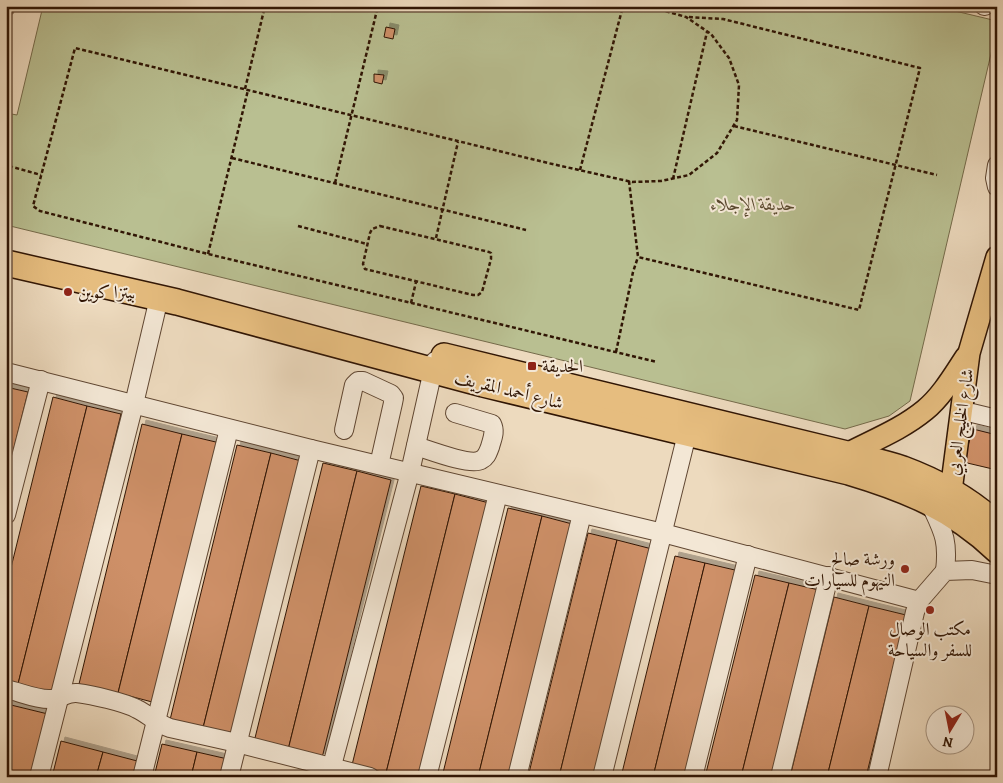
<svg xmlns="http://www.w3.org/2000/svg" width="1003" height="783" font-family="Alegreya,Amiri,serif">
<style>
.green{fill:#b9bf91;stroke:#746a4a}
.building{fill:#ce9067;stroke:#301504;filter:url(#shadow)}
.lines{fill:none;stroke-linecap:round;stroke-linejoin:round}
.minor-casing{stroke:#5f4632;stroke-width:20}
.major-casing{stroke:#301504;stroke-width:24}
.highway-casing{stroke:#301504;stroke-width:28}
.path{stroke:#301504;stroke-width:2.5;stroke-dasharray:4 2.5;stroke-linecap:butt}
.minor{stroke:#f3e7d5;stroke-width:18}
.major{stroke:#e6bd7f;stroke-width:21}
.highway{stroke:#e6bd7f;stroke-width:25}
.poi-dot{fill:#8f2418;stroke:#f3e7d5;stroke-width:2}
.labels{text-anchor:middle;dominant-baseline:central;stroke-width:4;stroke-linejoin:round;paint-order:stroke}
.park-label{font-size:18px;font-style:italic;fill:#59482e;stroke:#f3e7d5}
.poi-label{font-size:18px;fill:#301504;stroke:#f3e7d5;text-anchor:start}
.street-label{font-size:18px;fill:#301504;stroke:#f3e7d5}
</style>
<defs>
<filter id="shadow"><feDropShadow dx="4" dy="-4" stdDeviation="0" flood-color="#0004"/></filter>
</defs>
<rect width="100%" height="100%" fill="#eddabe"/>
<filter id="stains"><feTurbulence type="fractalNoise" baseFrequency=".004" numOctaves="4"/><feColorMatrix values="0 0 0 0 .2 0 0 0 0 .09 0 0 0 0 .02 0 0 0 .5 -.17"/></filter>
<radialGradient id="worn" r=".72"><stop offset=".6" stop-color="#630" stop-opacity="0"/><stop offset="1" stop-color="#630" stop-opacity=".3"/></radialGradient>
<polygon class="green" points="43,6 934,6 997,21 997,28 910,401 889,416 845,429 6,225 6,113 17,115"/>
<g class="building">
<polygon points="386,27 395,29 393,39 384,37"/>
<polygon points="374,74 384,75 382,84 374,82"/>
<polygon points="6,387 28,392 6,480"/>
<polygon points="53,397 87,406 18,684 6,681 6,588"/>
<polygon points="87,406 121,414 52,693 18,684"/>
<polygon points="142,424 182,434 118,693 79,684"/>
<polygon points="973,429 997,435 997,470 963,462"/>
<polygon points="182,434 220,443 156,703 118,693"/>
<polygon points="237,445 271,453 202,732 169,724"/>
<polygon points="271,453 305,462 236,740 202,732"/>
<polygon points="323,463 357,471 288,750 254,742"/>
<polygon points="357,471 391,480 322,758 288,750"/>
<polygon points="421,486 455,494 386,773 352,765"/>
<polygon points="455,494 489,503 421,777 401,777 386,773"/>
<polygon points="508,508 542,516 478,777 442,777"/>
<polygon points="542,516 576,525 514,777 478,777"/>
<polygon points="588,533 617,540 559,777 528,777"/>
<polygon points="617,540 652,549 596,777 559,777"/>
<polygon points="675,556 705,563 653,777 621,777"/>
<polygon points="705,563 739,571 689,777 653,777"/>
<polygon points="755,575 789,583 741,777 705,777"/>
<polygon points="789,583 823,591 777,777 741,777"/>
<polygon points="834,597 869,606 827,777 790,777"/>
<polygon points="869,606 906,615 866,777 827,777"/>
<polygon points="6,704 11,705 6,724"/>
<polygon points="11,705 52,715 36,777 6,777 6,724"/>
<polygon points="61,741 103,752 96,777 52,777"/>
<polygon points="162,744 197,752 191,777 154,777"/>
<polygon points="103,752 141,762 137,777 96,777"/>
<polygon points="197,752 232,760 227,777 191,777"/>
</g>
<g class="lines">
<g class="minor-casing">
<g id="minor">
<polyline points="984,6 985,6"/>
<polyline points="6,7 6,6"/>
<polyline points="997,165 995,178 997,187"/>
<polyline points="6,372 311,449 663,533 919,601"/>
<polyline points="972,413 997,419"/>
<polyline points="344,430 354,385 358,381 363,381 391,394 394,398 393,403 379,465"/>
<path d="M416 446C429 450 470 466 481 460 487 457 488 452 490 447 492 439 496 432 492 424L455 413"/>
<path d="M929 501C942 530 949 538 945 571"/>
<polyline points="6,515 41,380"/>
<path d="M6 689C20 692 37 700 51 699 61 699 67 692 77 693 92 695 124 702 137 709 149 715 158 724 170 728L237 743 370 777"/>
<polyline points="39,777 134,404 159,298"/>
<polyline points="142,777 229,429"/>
<polyline points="229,777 311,449"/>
<polyline points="329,777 410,472 435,361"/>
<polyline points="427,777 498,494"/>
<polyline points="517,777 582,514"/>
<polyline points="602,777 687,434"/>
<polyline points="693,777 748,555"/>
<polyline points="780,777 829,576"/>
<polyline points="877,777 915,612 919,601 945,571 972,570 997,575"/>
</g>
</g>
<g class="major-casing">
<g id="major">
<path d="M847 454C874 440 902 429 925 410 942 396 954 375 966 357"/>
<polyline points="951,491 969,353 997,257"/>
</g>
</g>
<g class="highway-casing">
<g id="highway">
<path d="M6 263 177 302 483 384 849 472C906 489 953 508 997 550"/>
<path d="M444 356 847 454C866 459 885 463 903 469 938 482 970 500 997 525"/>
</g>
</g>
<g class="path">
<polyline points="647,6 686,17 711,34 729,58 739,85 737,120 717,153 689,175 661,181 632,182 548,163 75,48 33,206 40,211 208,254 657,362"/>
<polyline points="245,89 265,6"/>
<polyline points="734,126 937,175"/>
<polyline points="232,158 526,230"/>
<polyline points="9,166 41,175"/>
<polyline points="580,170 623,6"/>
<polyline points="673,179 707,32"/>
<polyline points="629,181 638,257 859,310 920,68 723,19 688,17"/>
<polyline points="335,183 378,6"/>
<polyline points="298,226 367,244"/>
<polygon points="380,226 489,252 491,253 491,259 482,292 478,295 473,295 365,269 363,264 370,233 372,229"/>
<polyline points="436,238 458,142"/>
<polyline points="208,254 248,90"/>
<polyline points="411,303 416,282"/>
<polyline points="616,352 633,272 638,257"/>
</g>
<use href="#minor" class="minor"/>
<use href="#major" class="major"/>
<use href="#highway" class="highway"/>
</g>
<g class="poi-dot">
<circle cx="68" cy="292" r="5"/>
<rect x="527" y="361" width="10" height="10" rx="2.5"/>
<circle cx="905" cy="569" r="5"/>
<circle cx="930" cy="610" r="5"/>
</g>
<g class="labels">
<g class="park-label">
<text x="753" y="204">حديقة الإجلاء</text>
</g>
<g class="poi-label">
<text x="78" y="292">بيتزا كوين</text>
<text x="542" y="366">الحديقة</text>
<text x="895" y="559" text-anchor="end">ورشة صالح<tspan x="895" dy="21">النيهوم للسيارات</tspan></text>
<text x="930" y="629" text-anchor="middle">مكتب الوصال<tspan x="930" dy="21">للسفر والسياحة</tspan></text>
</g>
<g class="street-label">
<text transform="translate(509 390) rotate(14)">شارع أحمد المقريف</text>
<text transform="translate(960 422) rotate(-82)">شارع الخليج العربي</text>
</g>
</g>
<rect width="1003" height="783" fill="none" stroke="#eddabe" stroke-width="25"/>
<rect x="8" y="8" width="988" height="768" fill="none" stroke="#301504" stroke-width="2.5"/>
<rect x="12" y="12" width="978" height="758" fill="none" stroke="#301504"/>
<g transform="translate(950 730) rotate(190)"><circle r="24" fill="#f3e7d5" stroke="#a59381"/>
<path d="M0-4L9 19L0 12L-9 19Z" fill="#8f2418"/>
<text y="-8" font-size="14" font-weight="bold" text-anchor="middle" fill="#301504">N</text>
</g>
<rect width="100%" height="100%" filter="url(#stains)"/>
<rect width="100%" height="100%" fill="url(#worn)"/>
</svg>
